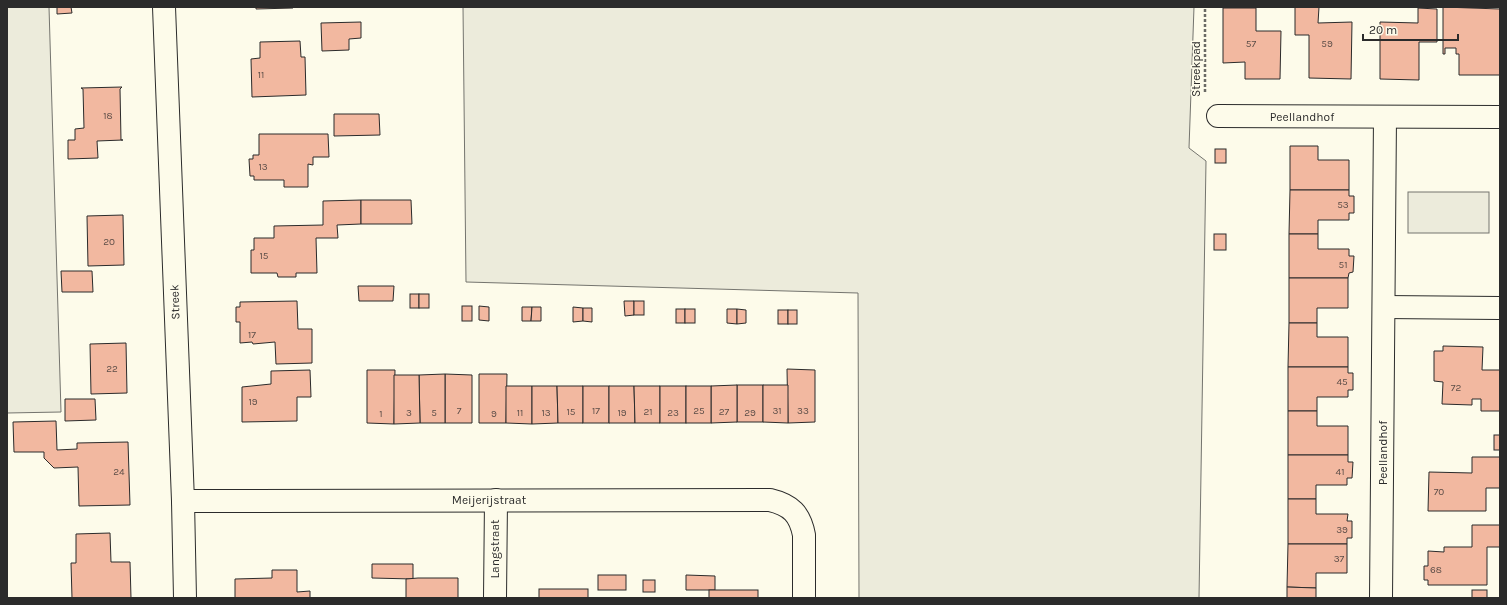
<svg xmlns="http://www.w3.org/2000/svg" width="1507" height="605" font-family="Karla,sans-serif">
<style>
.green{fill:#ecebdb;stroke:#74746e}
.building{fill:#f2b8a0;stroke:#2b2b2b}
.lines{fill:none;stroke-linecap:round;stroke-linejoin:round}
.minor-casing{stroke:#2b2b2b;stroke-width:24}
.path{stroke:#6a6964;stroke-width:2.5;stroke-dasharray:3 2;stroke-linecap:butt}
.minor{stroke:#fdfbea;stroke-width:22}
.labels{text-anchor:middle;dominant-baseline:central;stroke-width:3;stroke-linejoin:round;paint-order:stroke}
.number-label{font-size:10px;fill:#5d4e48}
.street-label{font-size:12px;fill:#2b2b2b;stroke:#fdfbea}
</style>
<rect width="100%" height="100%" fill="#fdfbea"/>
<g class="green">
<polygon points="7,7 49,7 61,412 7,413"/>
<polygon points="463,7 1194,7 1189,148 1206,161 1199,598 859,598 858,293 466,282"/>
<rect x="1408" y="192" width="81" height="41"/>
</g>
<g class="building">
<polygon points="57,7 71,7 72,13 57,14"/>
<polygon points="256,7 293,7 293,8 256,9"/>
<polygon points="1295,7 1319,7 1318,23 1352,22 1351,79 1309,78 1309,35 1295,35"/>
<polygon points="1443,7 1500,9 1500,75 1459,75 1459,54 1456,54 1456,48 1445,48 1445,54 1443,54"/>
<polygon points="1223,8 1256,8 1256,31 1281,31 1280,79 1245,79 1245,62 1223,63"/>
<polygon points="1418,8 1437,9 1437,42 1419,42 1419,80 1380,79 1380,22 1418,23"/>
<polygon points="361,22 361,38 349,39 349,50 322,51 321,23"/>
<polygon points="300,41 301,57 305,57 306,95 252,97 251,59 260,58 260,42"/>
<polygon points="122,87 120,89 121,140 123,140 97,141 98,158 68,159 68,140 75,140 75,129 84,128 83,89 81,88"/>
<polygon points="334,114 379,114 380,135 334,136"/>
<polygon points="259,134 328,134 329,157 313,157 313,165 308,164 308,187 284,187 284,180 254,180 254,176 250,176 249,159 253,159 253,155 259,155"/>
<polygon points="1290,146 1318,146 1318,160 1349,160 1349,190 1290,190"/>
<rect x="1215" y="149" width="11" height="14"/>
<polygon points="1290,190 1349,190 1349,196 1354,196 1354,213 1349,213 1349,220 1318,220 1318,234 1289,234"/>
<polygon points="361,200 361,224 337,225 338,238 316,238 317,273 296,273 296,277 278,277 277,273 251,273 251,250 254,250 254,238 274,238 274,226 323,225 323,201"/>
<polygon points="361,200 411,200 412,224 361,224"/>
<polygon points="123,215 124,265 88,266 87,216"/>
<rect x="1214" y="234" width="12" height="16"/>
<polygon points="1289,234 1318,234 1318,249 1349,249 1349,256 1354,256 1353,272 1349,273 1348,278 1289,278"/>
<polygon points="61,271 92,271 93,292 62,292"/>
<polygon points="1289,278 1348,278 1348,308 1317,308 1317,323 1289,323"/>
<polygon points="358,286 394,286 393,301 359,301"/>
<rect x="410" y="294" width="9" height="14"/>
<rect x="419" y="294" width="10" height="14"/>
<polygon points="297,301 298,329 312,329 312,363 276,364 275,342 253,344 252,342 240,343 240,322 236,322 236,307 240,307 240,302"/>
<polygon points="624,301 634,301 634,315 625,316"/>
<rect x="634" y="301" width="10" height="14"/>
<rect x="462" y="306" width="10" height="15"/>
<polygon points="479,306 489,307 489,321 479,320"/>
<polygon points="522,307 532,307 531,321 522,321"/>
<polygon points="532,307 541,307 541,321 531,321"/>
<polygon points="573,307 583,308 583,321 573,322"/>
<polygon points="583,308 592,308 592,322 583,321"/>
<rect x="676" y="309" width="9" height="14"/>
<rect x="685" y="309" width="10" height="14"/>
<polygon points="727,309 737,309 737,324 727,323"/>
<polygon points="737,309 746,310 746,323 737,324"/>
<rect x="778" y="310" width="10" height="14"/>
<rect x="788" y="310" width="9" height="14"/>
<polygon points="1289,323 1317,323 1317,337 1348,337 1348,367 1288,367"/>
<polygon points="126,343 127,393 91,394 90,344"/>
<polygon points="1443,346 1483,347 1482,370 1500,370 1500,411 1481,411 1481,399 1472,399 1472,405 1442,404 1443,382 1434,381 1434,351 1443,351"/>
<polygon points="1288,367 1348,367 1348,373 1353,373 1353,390 1348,390 1348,397 1317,397 1317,411 1288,411"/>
<polygon points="787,369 815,370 815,422 788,423"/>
<polygon points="310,370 311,397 297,397 297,421 242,422 242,387 271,384 271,371"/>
<polygon points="367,370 395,370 394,424 367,423"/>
<polygon points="445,374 472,375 472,423 445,423"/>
<polygon points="445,374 445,423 420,423 419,375"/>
<polygon points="479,374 507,374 506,423 479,423"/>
<polygon points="394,375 419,375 420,423 394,424"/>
<rect x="737" y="385" width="26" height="37"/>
<polygon points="737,385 737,422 711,423 711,386"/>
<polygon points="763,385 788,385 788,423 763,422"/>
<polygon points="506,386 532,386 532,424 506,423"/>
<polygon points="532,386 557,386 558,423 532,424"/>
<polygon points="557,386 583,386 583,423 558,423"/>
<rect x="583" y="386" width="26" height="37"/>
<polygon points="609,386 634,386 635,423 609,423"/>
<polygon points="634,386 660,386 660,423 635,423"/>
<rect x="660" y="386" width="26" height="37"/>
<rect x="686" y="386" width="25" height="37"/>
<polygon points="65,399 95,399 96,420 65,421"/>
<polygon points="1288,411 1317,411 1317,426 1348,426 1348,455 1288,455"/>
<polygon points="56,421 57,450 77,449 77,443 128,442 130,505 79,506 78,467 54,468 44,458 44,452 14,452 13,422"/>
<rect x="1494" y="435" width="6" height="15"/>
<polygon points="1288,455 1348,455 1348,462 1353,462 1352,478 1347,478 1347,485 1316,485 1316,499 1288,499"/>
<polygon points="1472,457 1500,457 1500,488 1486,488 1486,511 1428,511 1429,472 1472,473"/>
<polygon points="1288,499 1316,499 1316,514 1348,514 1347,521 1352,521 1352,538 1347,538 1347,544 1288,544"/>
<polygon points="1472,525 1500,525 1500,547 1487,547 1487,585 1428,585 1428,580 1424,580 1424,566 1428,566 1428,551 1444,552 1444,547 1472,547"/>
<polygon points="110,533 111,562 130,562 131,598 72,598 71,563 76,563 76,534"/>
<polygon points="1288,544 1347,544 1347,573 1316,573 1316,588 1287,587"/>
<polygon points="372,564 413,564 413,579 372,578"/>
<polygon points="272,570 297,570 297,592 310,591 310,598 235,598 235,579 272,578"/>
<rect x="598" y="575" width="28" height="15"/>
<polygon points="686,575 715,576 715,590 686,590"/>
<polygon points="418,578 458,578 458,598 406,598 406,579"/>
<rect x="643" y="580" width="12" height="12"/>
<polygon points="1287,587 1316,588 1316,598 1287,598"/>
<rect x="539" y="589" width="49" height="9"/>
<rect x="709" y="590" width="49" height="8"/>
<rect x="1472" y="590" width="15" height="8"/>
</g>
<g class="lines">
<g class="minor-casing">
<g id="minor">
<polyline points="164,7 183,501 185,598"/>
<polyline points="1218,116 1500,117"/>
<polyline points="1384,307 1500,308"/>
<path d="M183 501 770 500C791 505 800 514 804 535V598"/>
<polyline points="495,598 496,500"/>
<polyline points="1381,598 1385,117"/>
</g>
</g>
<polyline class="path" points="1205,92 1205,7"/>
<use href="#minor" class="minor"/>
</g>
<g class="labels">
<g class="number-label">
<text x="1251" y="44">57</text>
<text x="1327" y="44">59</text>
<text x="261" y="75">11</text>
<text x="108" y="116">18</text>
<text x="263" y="167">13</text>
<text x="1343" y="205">53</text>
<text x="109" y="242">20</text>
<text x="264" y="256">15</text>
<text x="1343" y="265">51</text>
<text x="252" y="335">17</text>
<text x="112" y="369">22</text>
<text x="1342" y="382">45</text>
<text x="1456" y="388">72</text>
<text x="253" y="402">19</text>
<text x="459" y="411">7</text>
<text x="596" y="411">17</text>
<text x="699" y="411">25</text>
<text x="777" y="411">31</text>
<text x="803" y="411">33</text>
<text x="571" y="412">15</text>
<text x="648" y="412">21</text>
<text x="724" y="412">27</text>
<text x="409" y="413">3</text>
<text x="434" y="413">5</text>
<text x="520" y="413">11</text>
<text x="546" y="413">13</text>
<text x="622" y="413">19</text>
<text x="673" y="413">23</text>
<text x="750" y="413">29</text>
<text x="381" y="414">1</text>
<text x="494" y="414">9</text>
<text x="119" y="472">24</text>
<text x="1340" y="472">41</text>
<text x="1439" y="492">70</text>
<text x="1342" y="530">39</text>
<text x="1339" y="559">37</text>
<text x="1436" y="570">68</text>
</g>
<g class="street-label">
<text transform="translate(1196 69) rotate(-90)">Streekpad</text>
<text x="1302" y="117">Peellandhof</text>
<text transform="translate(175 302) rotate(-92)">Streek</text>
<text transform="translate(1383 453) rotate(-90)">Peellandhof</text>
<text x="489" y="500">Meijerijstraat</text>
<text transform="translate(495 549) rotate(-90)">Langstraat</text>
</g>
</g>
<rect width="1507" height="605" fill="none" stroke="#2b2b2b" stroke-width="16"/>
<path d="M1363 34v6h95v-6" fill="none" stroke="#2b2b2b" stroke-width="2"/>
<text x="1369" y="34" font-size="12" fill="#2b2b2b" stroke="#fdfbea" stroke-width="3" paint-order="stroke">20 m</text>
</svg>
